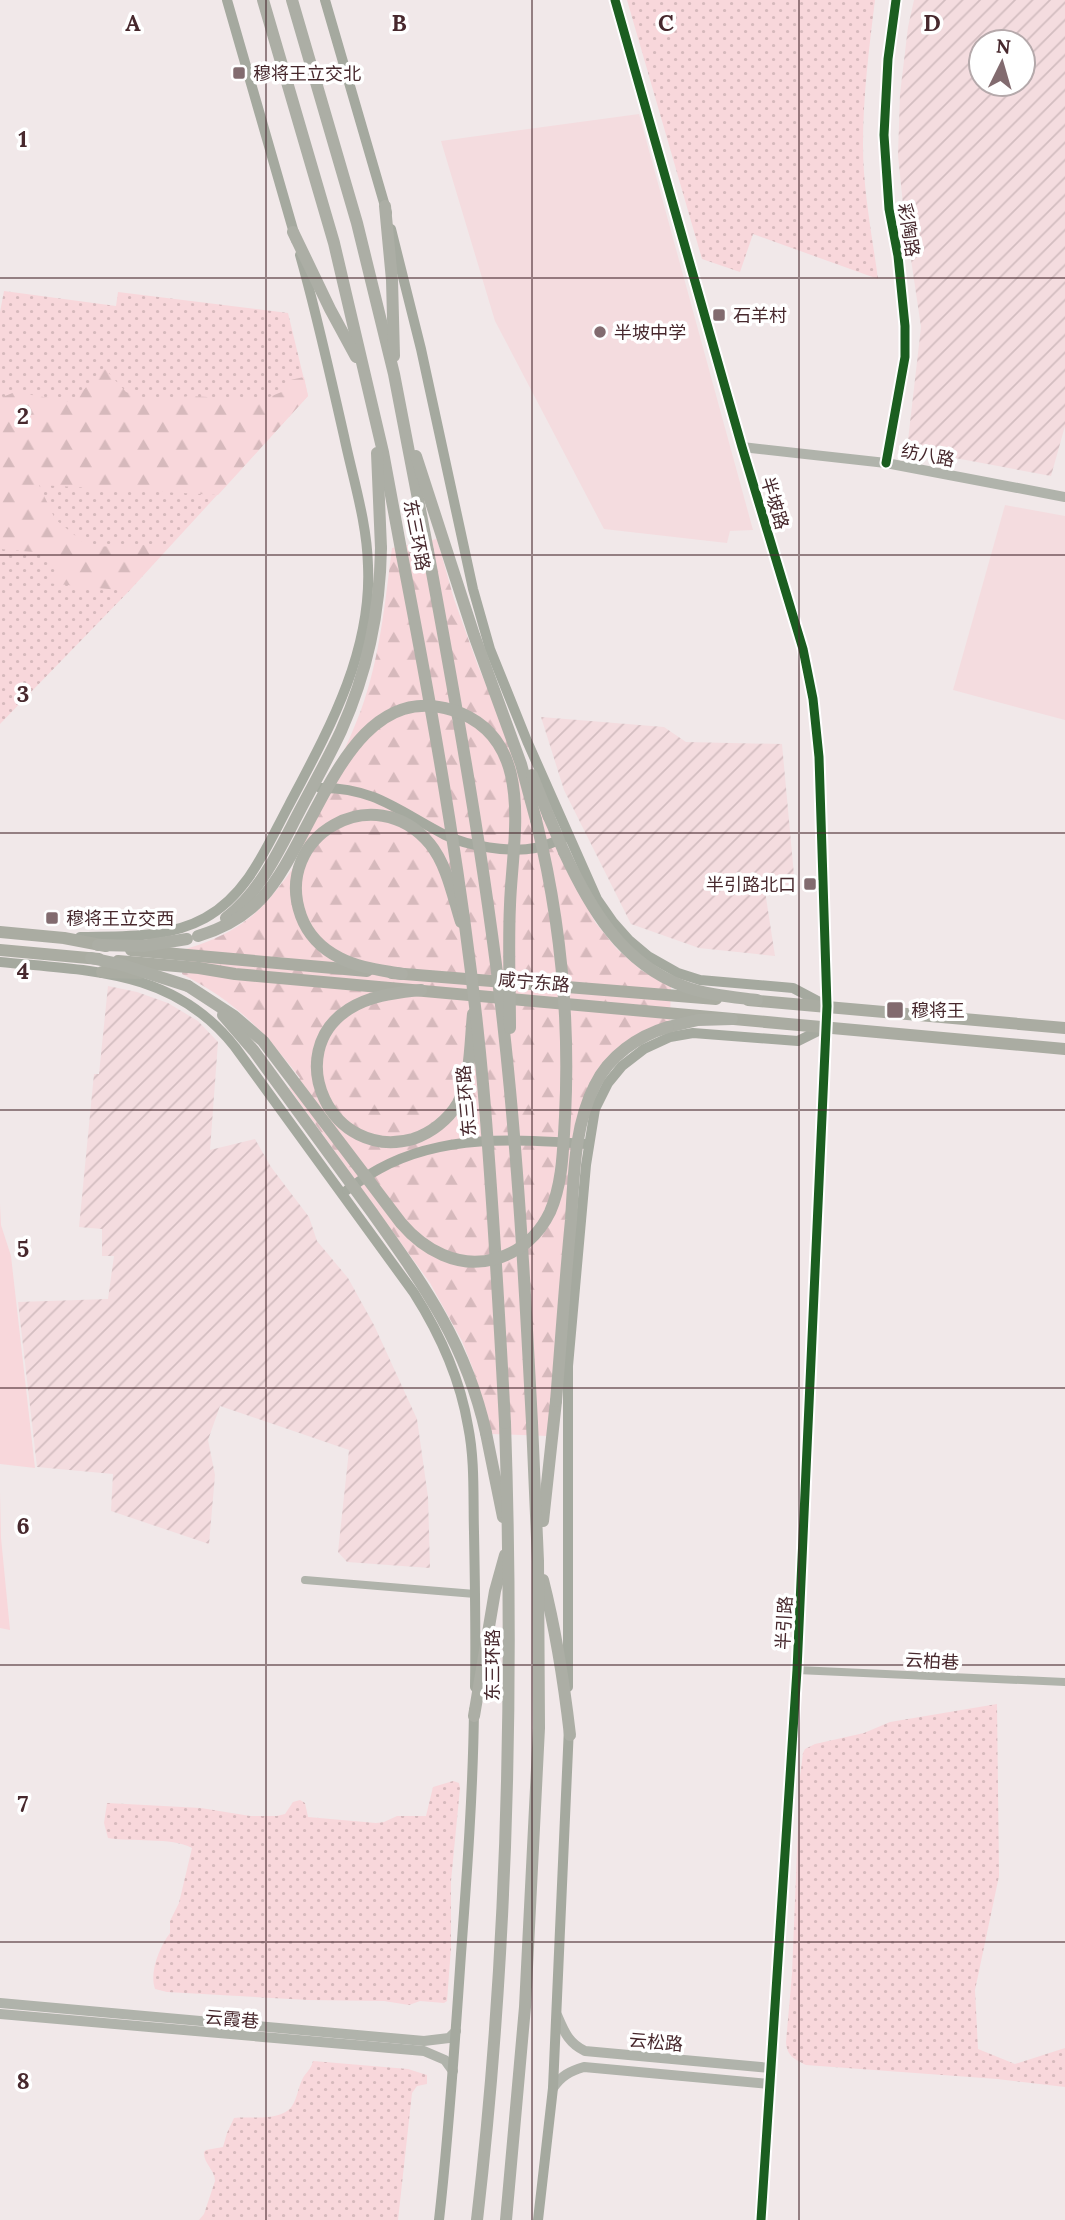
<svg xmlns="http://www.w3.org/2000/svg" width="1065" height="2220" font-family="Lora,'Noto Sans SC',serif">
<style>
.built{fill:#f4dcdf}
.industrial{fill:url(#industrial-furrows);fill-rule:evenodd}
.grass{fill:url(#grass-dots)}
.forest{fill:url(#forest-firs)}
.green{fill:#f8d7db}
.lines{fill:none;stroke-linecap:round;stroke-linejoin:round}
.minor{stroke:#b0b3ab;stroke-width:8}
.tertiary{stroke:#b0b3ab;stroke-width:10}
.secondary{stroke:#a5a99f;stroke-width:10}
.primary{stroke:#aaaca2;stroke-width:12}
.trunk{stroke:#acaea5;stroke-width:12}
.trunk-bridge{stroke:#acaea5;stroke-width:12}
.cycleway-casing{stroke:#fff;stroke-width:13}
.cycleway{stroke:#1b5e20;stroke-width:9}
.grid{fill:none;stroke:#47282d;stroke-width:2;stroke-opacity:0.55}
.poi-dot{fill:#826b6f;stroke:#fff;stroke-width:2.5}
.labels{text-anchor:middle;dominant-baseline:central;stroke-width:7;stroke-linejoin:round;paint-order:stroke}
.poi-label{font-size:18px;fill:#47282d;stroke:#fff;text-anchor:start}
.street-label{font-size:18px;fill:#47282d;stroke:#fff}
.grid-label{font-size:23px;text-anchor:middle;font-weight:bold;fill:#47282d;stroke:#fff;stroke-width:7;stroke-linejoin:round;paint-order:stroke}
</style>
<defs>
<pattern id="industrial-furrows" width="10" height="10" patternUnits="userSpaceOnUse" patternTransform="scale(1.75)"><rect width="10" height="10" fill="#f4dcdf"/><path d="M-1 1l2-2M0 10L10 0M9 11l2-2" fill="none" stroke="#d3bdc0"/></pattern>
<pattern id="grass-dots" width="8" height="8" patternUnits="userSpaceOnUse" patternTransform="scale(1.75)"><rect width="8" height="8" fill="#f8d7db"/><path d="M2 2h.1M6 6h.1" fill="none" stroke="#d6b9bc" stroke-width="1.8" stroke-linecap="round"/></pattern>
<pattern id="forest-firs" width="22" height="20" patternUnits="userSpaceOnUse" patternTransform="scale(1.75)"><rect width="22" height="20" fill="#f8d7db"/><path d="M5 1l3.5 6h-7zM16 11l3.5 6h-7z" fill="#d6b9bc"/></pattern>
</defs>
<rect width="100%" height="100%" fill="#f1e8e9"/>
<g class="built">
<polygon points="639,114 753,530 730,531 727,543 604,529 495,321 441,141"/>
<polygon points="1005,505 1065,516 1065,720 953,690"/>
</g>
<g class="industrial">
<path d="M914 0H1065V426L1051 476 907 449 921 327 903 205 898 155 900 94 908 27ZM1023 42V84H981V42Z"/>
<polygon points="541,717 664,727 686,742 782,744 795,886 765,891 775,956 699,948 631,924 564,790"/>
<polygon points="108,986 137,992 168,1003 198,1021 218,1042 210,1150 255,1139 271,1167 309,1217 317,1241 348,1278 374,1325 417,1419 428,1497 430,1568 347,1562 338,1552 349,1450 220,1406 208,1440 215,1475 209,1544 111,1511 113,1474 37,1467 18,1302 108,1299 114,1256 102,1256 102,1229 79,1227 94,1074 99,1074"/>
</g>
<g class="grass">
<path d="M627 0H875C869 48 863 97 863 145 863 190 872 235 878 279L753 234 740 272 702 259Z"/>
<polygon points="4,291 116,306 118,292 288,313 308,396 129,591 0,724 0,312"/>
<path d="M997 1704 999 1876 975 1990 978 2049 1015 2064 1065 2048V2087L997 2079 806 2065C794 2059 787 2056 786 2042L792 1974 800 1777 803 1753 805 1749 815 1744 864 1733 890 1722Z"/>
<path d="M453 1781 459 1783 460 1788 451 1881V1948L447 2001 444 2003 420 2001 409 2005 384 2001 308 2000 167 1992 155 1989C149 1972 160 1946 170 1933V1921L179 1903 192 1848C171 1837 132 1842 108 1838L104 1823 107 1803 201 1808 250 1816H277L285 1814 293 1802 300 1800 305 1803 308 1817 376 1823 384 1822 397 1816H426L433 1787Z"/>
<path d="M313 2061 408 2069 427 2075V2084L417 2086 412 2093 398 2220H199L204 2214 215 2181C215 2170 203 2163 204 2152L206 2150 223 2147 227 2133 234 2118C250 2116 281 2122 292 2106 297 2099 298 2088 302 2080 305 2073 311 2070 313 2061Z"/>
</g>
<g class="forest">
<polygon points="104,368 126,392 155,401 190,396 262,400 284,391 290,380 304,377 308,396 218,495 39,485 55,519 89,547 171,544 129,591 47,583 61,573 45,553 0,549 0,398 15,392 72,402"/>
<path d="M437 539 454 599 478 666 545 821 578 889 595 922 617 949 641 970 671 987 670 1021 648 1029 590 1086 548 1436 492 1434 473 1369 462 1341 430 1283 289 1088 300 1078C263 1030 236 1002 182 974L186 949C247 930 265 908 301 857L292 850C317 805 343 758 361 710 380 658 385 602 392 548Z"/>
</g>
<g class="green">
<polygon points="0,1204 1,1225 11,1256 35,1468 0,1464"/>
<polygon points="0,1492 1,1538 10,1630 0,1628"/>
</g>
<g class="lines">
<g class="minor">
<polyline points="305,1580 475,1594"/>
<polyline points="797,1670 1065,1682"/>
</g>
<g class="tertiary">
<polyline points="615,0 742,447 803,649 813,699 819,757 827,1006 797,1670 761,2220"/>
<polyline points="742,447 886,463 1065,497"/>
<polyline points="886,463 905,357 905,326 898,256 889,209 884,135 888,59 896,0"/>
<polyline points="0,2003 424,2041 449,2038 456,2031"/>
<polyline points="0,2014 424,2051 445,2060 453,2071"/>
<path d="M557 2015C564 2031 568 2043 585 2051L771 2068"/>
<path d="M553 2088C561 2076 570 2071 584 2067L770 2084"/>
</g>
<g class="secondary">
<polyline points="227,0 296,240"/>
<polyline points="325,0 387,213"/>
<polyline points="391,229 421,349 473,589 490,649 527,741 597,899 613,922 629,940 648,956 678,973 700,980 793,988 827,1006"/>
<path d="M320 788C374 787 400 812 445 835 467 846 511 853 535 848 546 846 556 841 566 837"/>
<path d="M80 937C121 936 167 939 205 918 248 894 266 848 289 805 328 731 372 653 368 566 367 522 353 479 344 436 330 375 317 315 300 255"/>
<path d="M0 962C90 971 174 969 235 1047L414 1293C440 1334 460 1378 468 1426 475 1460 473 1497 474 1532 475 1584 476 1635 475 1687"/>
<path d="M347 1190C357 1183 368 1175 379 1169 442 1134 516 1139 586 1144"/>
<polyline points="568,1687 568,1366 586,1165 595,1109 608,1083 622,1066 644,1049 670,1037 693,1033 798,1041 826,1027"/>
<path d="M439 2220C449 2132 455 2043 461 1954 467 1873 473 1792 474 1710"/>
<polyline points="538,2220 553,2088 569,1727"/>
</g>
<g class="primary">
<polyline points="0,932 64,938 106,946"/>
<polyline points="0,950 99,959"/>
<polyline points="131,950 367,971"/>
<polyline points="118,961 199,968 235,974 1065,1049"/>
<polyline points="102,972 140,973"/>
<polyline points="392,973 716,999"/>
<polyline points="748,1000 1065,1028"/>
</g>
<g class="trunk">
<polyline points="263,0 334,243 383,452 402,555"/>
<polyline points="292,0 357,223 394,374 428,551"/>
<polyline points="385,206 392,280 394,356"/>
<polyline points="293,232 330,309 356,357"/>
<polyline points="377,453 381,548"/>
<polyline points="416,456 474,635 521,764 536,820"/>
<polyline points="532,775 549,817"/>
<path d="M564 852C590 908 622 963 683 986 706 995 733 997 757 1000"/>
<polyline points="98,945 143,946 187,939"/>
<polyline points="91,958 119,964 188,986"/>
<path d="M402 974C381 970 359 968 340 958 322 949 308 935 301 916 272 836 375 777 430 844 447 865 453 897 461 922"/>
<path d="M421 990C396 993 371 995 349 1009 281 1052 330 1162 413 1139 431 1133 448 1120 458 1103 471 1077 470 1042 473 1014"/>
<polyline points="668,1027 698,1020 732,1019"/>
<polyline points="486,1433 503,1517"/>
<polyline points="543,1521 556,1401"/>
<path d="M543 1580C556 1631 564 1683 570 1735"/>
<polyline points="474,1716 495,1591 505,1555"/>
<path d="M477 2220C508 1955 514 1689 505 1423"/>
<polyline points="506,2220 525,2007 539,1728 538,1561 532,1423"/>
</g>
<g class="trunk-bridge">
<path d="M428 551C457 708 485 864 503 1022 518 1155 525 1289 532 1423"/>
<path d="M402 555C436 730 467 906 483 1084 493 1197 499 1310 505 1423"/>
<polyline points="549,817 564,852"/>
<path d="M226 918C261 891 279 850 299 812 313 785 328 759 341 731 367 673 380 612 381 548"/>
<path d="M198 936C222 929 244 917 261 899 316 841 346 677 452 710 538 737 512 839 510 905 508 946 510 987 510 1028"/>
<path d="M188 986 234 1016 263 1041 401 1223C424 1250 458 1269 495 1259 520 1252 539 1235 550 1212 563 1183 563 1148 565 1117 570 1018 560 917 536 820"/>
<path d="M223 1015 254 1051C293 1104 332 1157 371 1211 423 1284 466 1343 486 1433"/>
<path d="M556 1401C561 1341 565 1280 571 1220 574 1175 574 1126 595 1085 609 1056 638 1036 668 1027"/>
</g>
<g class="cycleway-casing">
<g id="cycleway">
<polyline points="615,0 742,447 803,649 813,699 819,757 827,1006 797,1670 761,2220"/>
<polyline points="886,463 905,357 905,326 898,256 889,209 884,135 888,59 896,0"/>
</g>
</g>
<use href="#cycleway" class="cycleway"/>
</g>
<path class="grid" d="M266 0V2220M532 0V2220M799 0V2220M0 278H1065M0 555H1065M0 833H1065M0 1110H1065M0 1388H1065M0 1665H1065M0 1942H1065"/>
<g class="poi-dot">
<rect x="232" y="66" width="14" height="14" rx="3.5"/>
<rect x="712" y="308" width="14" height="14" rx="3.5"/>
<circle cx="600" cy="332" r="7"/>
<rect x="803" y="877" width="14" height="14" rx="3.5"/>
<rect x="45" y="911" width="14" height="14" rx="3.5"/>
<rect x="886" y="1001" width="18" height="18" rx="3.5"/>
</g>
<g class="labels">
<g class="poi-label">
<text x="253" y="73">穆将王立交北</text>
<text x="733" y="315">石羊村</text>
<text x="614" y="332">半坡中学</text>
<text x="796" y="884" text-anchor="end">半引路北口</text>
<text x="66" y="918">穆将王立交西</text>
<text x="911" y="1010">穆将王</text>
</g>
<g class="street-label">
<text transform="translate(909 230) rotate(81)">彩陶路</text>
<text transform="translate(928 455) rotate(11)">纺八路</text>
<text transform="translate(775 503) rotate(73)">半坡路</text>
<text transform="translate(417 535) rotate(79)">东三环路</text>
<text transform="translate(534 982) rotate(5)">咸宁东路</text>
<text transform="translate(466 1101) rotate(-95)">东三环路</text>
<text transform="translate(784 1623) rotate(-87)">半引路</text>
<text transform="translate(932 1661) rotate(3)">云柏巷</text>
<text transform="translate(492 1665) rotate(-90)">东三环路</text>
<text transform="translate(232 2019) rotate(5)">云霞巷</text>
<text transform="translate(656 2042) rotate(5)">云松路</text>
</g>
</g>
<g class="grid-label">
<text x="133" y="31">A</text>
<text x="399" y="31">B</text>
<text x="666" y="31">C</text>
<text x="932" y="31">D</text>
<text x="23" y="147">1</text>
<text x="23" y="424">2</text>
<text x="23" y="702">3</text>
<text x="23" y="979">4</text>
<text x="23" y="1257">5</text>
<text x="23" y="1534">6</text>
<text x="23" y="1812">7</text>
<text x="23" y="2089">8</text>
</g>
<g transform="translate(1002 63) rotate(5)"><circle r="33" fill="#ffffff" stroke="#b5a9ab" stroke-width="2"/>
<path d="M0-5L12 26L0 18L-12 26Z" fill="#826b6f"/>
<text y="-10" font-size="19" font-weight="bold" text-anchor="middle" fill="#47282d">N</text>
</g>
</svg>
